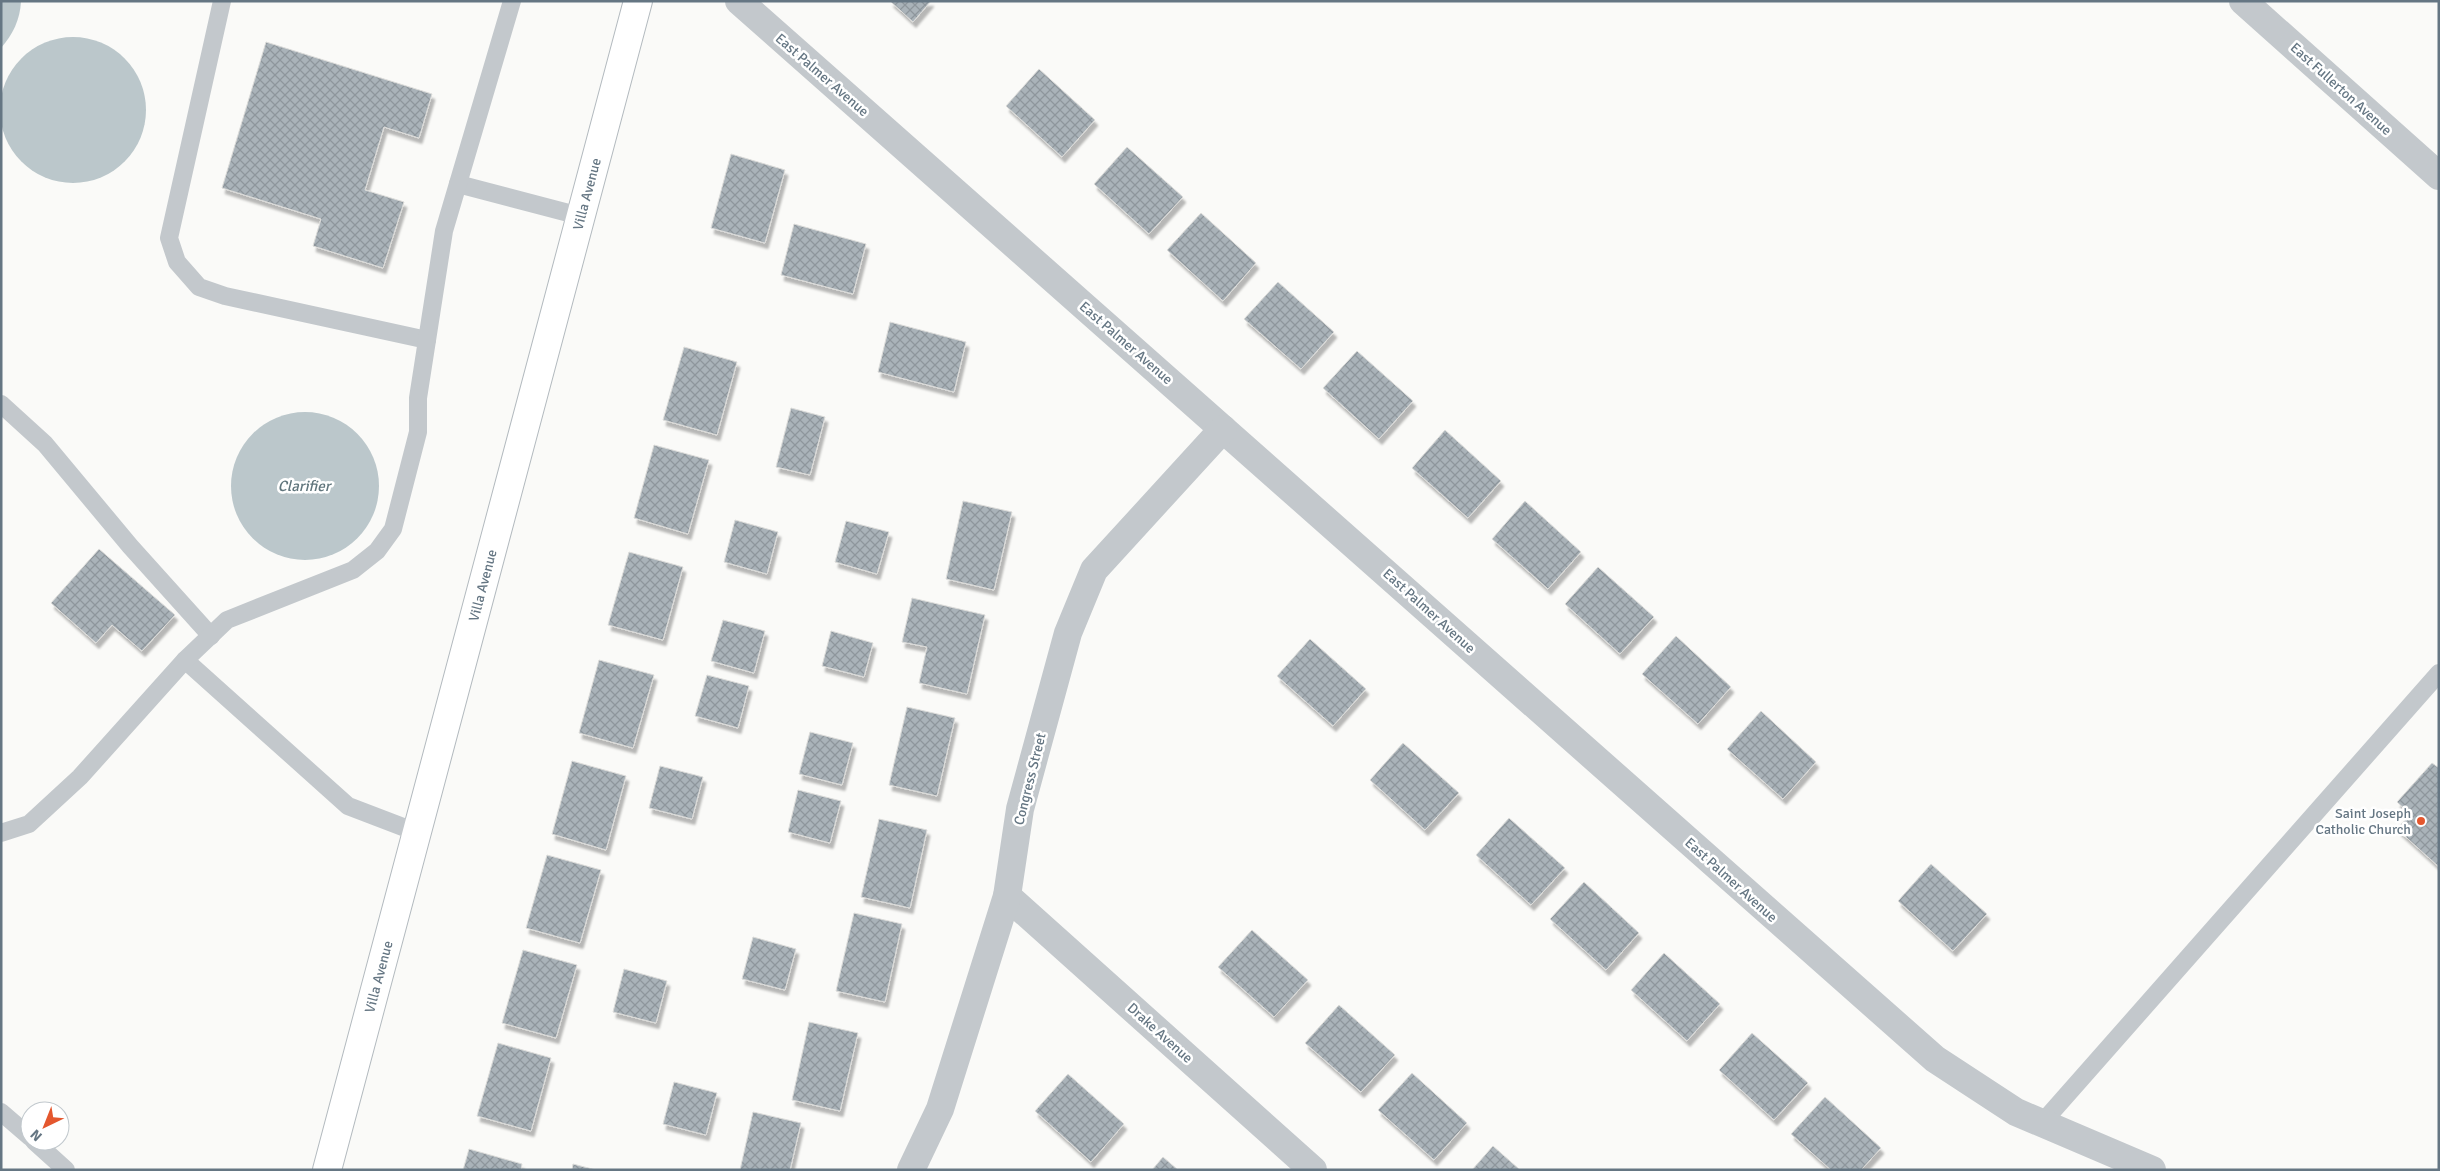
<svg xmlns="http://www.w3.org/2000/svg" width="2440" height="1171" font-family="Signika,sans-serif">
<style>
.water{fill:#bbc7cb}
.building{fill:url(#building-cross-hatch);stroke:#dcdcda;filter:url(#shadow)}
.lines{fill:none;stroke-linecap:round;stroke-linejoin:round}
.secondary-casing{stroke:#b3babf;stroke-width:30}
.service{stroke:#c3c8cc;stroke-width:18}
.minor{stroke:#c3c8cc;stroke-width:28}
.tertiary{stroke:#c3c8cc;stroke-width:28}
.secondary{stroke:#fff;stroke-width:28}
.poi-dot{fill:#e4572e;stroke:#fff;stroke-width:2}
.labels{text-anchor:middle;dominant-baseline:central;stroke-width:5;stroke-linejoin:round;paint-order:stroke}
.street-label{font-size:14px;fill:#657683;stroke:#fff}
.poi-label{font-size:14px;fill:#657683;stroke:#fff;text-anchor:end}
.water-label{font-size:15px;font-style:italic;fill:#60757c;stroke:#fff}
</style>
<defs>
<pattern id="building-cross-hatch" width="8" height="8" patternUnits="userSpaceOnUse" patternTransform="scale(1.25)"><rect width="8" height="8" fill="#aab3b9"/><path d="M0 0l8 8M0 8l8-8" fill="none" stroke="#8e969c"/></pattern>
<filter id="shadow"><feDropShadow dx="3" dy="5.5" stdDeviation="1" flood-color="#0004"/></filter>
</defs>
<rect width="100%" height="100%" fill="#fafaf8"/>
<g class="water">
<path d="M1 1H21C20 20 13 34 1 48Z"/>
<circle cx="73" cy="110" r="73"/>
<circle cx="305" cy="486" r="74"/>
</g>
<g class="building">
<polygon points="890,1 931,1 913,22"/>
<polygon points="266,42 432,94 419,138 384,127 365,190 404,202 383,268 313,246 321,219 222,188"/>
<polygon points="1039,69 1095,120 1062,157 1006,106"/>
<polygon points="1127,147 1183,197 1149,234 1094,184"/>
<polygon points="731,154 785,170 765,243 711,228"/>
<polygon points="1201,213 1256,263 1223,301 1167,250"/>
<polygon points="794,224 866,244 853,294 781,275"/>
<polygon points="1278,282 1334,332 1301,369 1244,319"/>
<polygon points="890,322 966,342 954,392 878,372"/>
<polygon points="684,347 737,362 717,435 663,420"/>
<polygon points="1357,351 1413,401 1379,439 1323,388"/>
<polygon points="791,408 825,417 810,475 776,467"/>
<polygon points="1445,430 1501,481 1468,518 1412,468"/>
<polygon points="654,445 709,460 688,534 634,518"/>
<polygon points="963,501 1012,512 994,590 946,579"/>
<polygon points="1525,501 1581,552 1548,589 1492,539"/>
<polygon points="735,520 778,532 767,574 724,562"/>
<polygon points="846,521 889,532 877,574 835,562"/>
<polygon points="99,549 175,615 142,651 112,625 96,643 51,603"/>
<polygon points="629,552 683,567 663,640 608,625"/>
<polygon points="1598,567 1654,617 1620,654 1565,604"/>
<polygon points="912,598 985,615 967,694 919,683 927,647 902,642"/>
<polygon points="723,620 765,631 754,673 711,661"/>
<polygon points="831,631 873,643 864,677 822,666"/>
<polygon points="1676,636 1731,687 1698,724 1642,674"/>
<polygon points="1310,639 1366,689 1333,726 1277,676"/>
<polygon points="599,660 654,675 633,748 579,733"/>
<polygon points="707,675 749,686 738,728 695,716"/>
<polygon points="907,707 955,718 937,796 889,785"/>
<polygon points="1761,711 1816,762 1783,799 1727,749"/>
<polygon points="810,732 853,743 842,785 799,774"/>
<polygon points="1403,743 1459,793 1425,830 1370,780"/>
<polygon points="572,761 626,776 606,850 552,834"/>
<polygon points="2432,763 2439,768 2439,867 2397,829 2410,814 2397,802"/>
<polygon points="660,766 703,777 692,819 649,808"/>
<polygon points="798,790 841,801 830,843 788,832"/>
<polygon points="1509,818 1565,868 1531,905 1476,855"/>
<polygon points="879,819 927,830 910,908 861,897"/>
<polygon points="547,855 601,870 580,943 526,928"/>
<polygon points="1931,864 1987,914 1953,951 1898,901"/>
<polygon points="1584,882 1639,933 1606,970 1550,919"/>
<polygon points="854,913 902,924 885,1002 836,991"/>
<polygon points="1252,930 1308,980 1274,1017 1218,967"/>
<polygon points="753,937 796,949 785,990 742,979"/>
<polygon points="523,950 577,965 556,1038 502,1023"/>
<polygon points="1664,953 1720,1004 1687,1041 1631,990"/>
<polygon points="624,969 667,981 656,1023 613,1012"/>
<polygon points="1339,1005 1395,1055 1361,1092 1305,1043"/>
<polygon points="809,1022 858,1033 840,1111 792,1100"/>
<polygon points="1752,1033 1808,1083 1774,1120 1719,1070"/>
<polygon points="498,1043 551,1058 531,1131 477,1116"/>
<polygon points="1412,1073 1467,1123 1434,1160 1378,1110"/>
<polygon points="1068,1074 1124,1124 1091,1162 1035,1111"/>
<polygon points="674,1082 717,1093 706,1135 663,1124"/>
<polygon points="1825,1097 1881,1148 1861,1170 1831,1170 1791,1134"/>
<polygon points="753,1112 801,1123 790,1170 740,1170"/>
<polygon points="1493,1146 1520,1170 1472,1170"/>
<polygon points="469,1149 522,1164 521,1170 463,1170"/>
<polygon points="1163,1157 1178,1170 1152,1170"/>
<polygon points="573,1164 596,1170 572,1170"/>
</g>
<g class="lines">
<g class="secondary-casing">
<g id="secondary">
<path id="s1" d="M327 1170 638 1"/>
</g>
</g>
<g class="service">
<polyline points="222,1 169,238 177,262 199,287 225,296 427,340"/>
<polyline points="458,184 580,216"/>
<polyline points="1,404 45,444 130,546 211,636"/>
<polyline points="185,660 348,806 416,832"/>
<polyline points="1,833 29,824 80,777 185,660 227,620 353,570 377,551 393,529 418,432 418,398 444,231 512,1"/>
<polyline points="1,1112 30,1137"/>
<polyline points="2042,1123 2439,673"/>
<polyline points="34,1141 66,1170"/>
</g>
<g class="minor">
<polyline points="739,1 1935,1059 2016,1112 2152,1170"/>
<polyline points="1007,896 1313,1170"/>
<polyline points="911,1170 940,1109 1007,896 1020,809 1068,633 1094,570 1223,429"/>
</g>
<polyline class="tertiary" points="2243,1 2439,176"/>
<use href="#secondary" class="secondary"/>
</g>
<circle class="poi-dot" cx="2421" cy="821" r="5"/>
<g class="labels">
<g class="street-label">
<text transform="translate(822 75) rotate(41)">East Palmer Avenue</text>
<text transform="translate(2341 89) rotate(42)">East Fullerton Avenue</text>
<text stroke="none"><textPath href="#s1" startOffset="1010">Villa Avenue</textPath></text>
<text transform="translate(1126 343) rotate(41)">East Palmer Avenue</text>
<text stroke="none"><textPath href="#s1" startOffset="605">Villa Avenue</textPath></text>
<text transform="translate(1429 611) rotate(42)">East Palmer Avenue</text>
<text transform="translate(1030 779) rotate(-76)">Congress Street</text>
<text transform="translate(1731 880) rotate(42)">East Palmer Avenue</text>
<text stroke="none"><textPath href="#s1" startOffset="200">Villa Avenue</textPath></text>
<text transform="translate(1160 1033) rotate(42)">Drake Avenue</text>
</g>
<g class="poi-label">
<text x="2411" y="813">Saint Joseph<tspan x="2411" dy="16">Catholic Church</tspan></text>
</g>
<g class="water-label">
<text x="304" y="486">Clarifier</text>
</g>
</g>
<rect width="2440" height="1171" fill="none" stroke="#657683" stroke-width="5"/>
<g transform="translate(45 1126) rotate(223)"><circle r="24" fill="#ffffff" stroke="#c1c8cd"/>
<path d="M0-4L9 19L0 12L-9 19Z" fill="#e4572e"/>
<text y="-8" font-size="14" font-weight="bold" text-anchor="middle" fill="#657683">N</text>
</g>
</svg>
